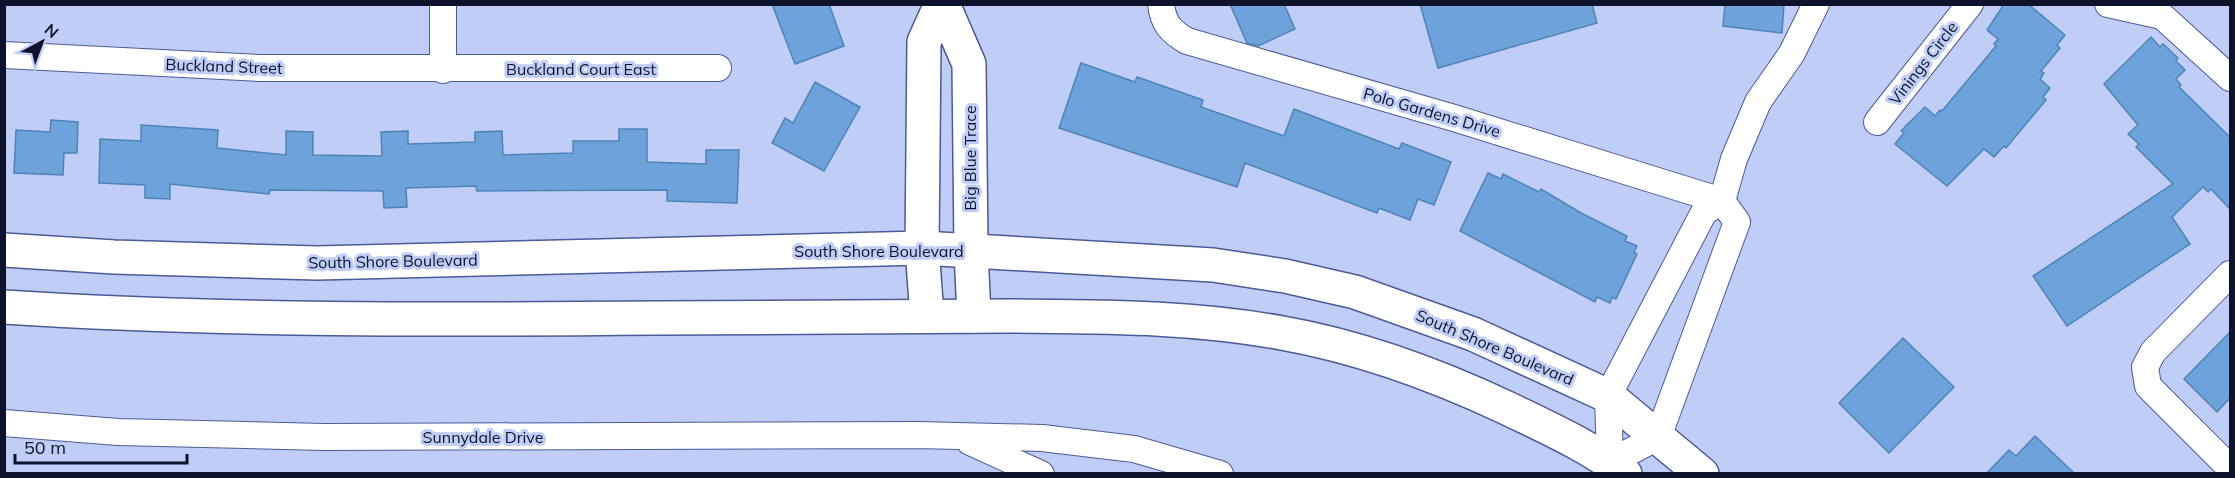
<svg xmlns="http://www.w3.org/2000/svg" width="2235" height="478" font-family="Mulish,sans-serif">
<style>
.building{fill:#6da3da;stroke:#4e83b8;stroke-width:1.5}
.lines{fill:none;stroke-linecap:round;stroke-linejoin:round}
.minor-casing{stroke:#4a5b98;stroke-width:28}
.tertiary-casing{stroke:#4a5b98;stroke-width:36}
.minor{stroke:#fff;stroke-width:26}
.tertiary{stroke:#fff;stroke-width:33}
.labels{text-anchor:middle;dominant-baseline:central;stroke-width:6;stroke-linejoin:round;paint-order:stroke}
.street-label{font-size:16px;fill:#0c132b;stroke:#c0cef7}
</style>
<rect width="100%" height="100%" fill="#c0cef7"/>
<g class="building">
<polygon points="772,4 829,4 844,46 795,64"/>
<polygon points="1230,4 1284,4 1295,29 1258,46 1247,43"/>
<polygon points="1420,4 1592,4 1597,23 1438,68"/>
<polygon points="1725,4 1784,4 1782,33 1723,26"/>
<polygon points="2004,4 2028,4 2065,35 2057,45 2060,48 2041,71 2044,73 2040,79 2050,88 2043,97 2046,100 2006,148 2004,146 1994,157 1984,149 1947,186 1895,144 1904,133 1901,131 1925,107 1935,116 1940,110 1942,111 1996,46 1994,44 1998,39 1987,30"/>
<polygon points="2151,37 2160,47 2163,44 2178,58 2176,61 2185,70 2176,79 2181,85 2179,87 2230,137 2230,209 2211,189 2208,192 2203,187 2172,217 2190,244 2067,326 2033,276 2173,184 2136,147 2139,144 2128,134 2138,125 2104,84"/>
<polygon points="1081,63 1135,82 1137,77 1203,100 1201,107 1284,136 1294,109 1399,149 1402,143 1451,162 1434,205 1418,199 1410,220 1379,208 1377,213 1245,163 1237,187 1059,128"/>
<polygon points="815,82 860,107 824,171 772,143 785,118 793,123"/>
<polygon points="51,120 78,122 77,153 64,153 63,175 14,173 16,130 50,132"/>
<polygon points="141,125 218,130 217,148 286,155 286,131 313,132 313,155 382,156 381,132 408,131 408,144 475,142 475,132 502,131 503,155 573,153 573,141 619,141 619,129 647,129 647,162 706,164 706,150 739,150 737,203 667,201 667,190 477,191 476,186 406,188 407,207 384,208 383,191 270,190 269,194 170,184 170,199 145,198 145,185 99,183 100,139 141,141"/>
<polygon points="1488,173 1501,179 1503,174 1539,192 1541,189 1581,213 1627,236 1625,241 1637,246 1634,252 1637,254 1616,299 1612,297 1610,303 1597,297 1595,302 1460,231"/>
<polygon points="2230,332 2230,398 2217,412 2184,379"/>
<polygon points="1903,338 1954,387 1889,453 1839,403"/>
<polygon points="2035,436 2075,474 1986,474 2009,450 2016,456"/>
</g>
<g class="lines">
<g class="minor-casing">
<g id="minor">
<polyline points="443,4 443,70"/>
<path d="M1161 4C1163 23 1171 32 1187 41L1454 118 1722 201 1734 159 1758 102 1792 53 1816 4"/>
<polyline points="2108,4 2162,16 2230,78"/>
<polyline points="4,55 259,68 718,68"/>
<polyline points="1877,122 1970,4"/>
<polygon points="1722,201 1737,222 1658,437 1610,462 1608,396 1704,212"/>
<polyline points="2230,274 2153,352 2145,367 2148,386 2230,468"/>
<polyline points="4,423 118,432 324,437 918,435 1042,438 1134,449 1220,474"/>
<polyline points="970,442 1041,474"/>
</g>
</g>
<g class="tertiary-casing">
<g id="tertiary">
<polyline points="943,4 969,64 971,251 974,316"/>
<polyline points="4,250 114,257 317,263 922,248 1213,265 1285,276 1355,292 1473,334 1608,396 1702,474"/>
<path d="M4 307C223 321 441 320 660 318 776 317 892 316 1009 316 1100 317 1191 316 1282 333 1361 347 1437 375 1509 409 1548 428 1591 447 1625 474"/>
<polyline points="927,316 922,248 924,42 941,4"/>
</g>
</g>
<use href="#minor" class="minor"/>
<use href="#tertiary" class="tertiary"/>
</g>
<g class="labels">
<g class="street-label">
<text transform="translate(1923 63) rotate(-52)">Vinings Circle</text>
<text transform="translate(224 66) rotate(2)">Buckland Street</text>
<text x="581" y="69">Buckland Court East</text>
<text transform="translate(1432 112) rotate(16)">Polo Gardens Drive</text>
<text transform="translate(970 158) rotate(-90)">Big Blue Trace</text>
<text x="879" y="251">South Shore Boulevard</text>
<text transform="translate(393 261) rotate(-1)">South Shore Boulevard</text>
<text transform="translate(1495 347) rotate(23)">South Shore Boulevard</text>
<text x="483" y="437">Sunnydale Drive</text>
</g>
</g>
<rect width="2235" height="478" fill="none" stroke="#0c132b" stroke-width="12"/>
<g transform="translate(42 42) rotate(41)" stroke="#c0cef7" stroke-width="4.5" paint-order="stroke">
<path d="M0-4.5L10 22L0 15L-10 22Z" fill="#0c132b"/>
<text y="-9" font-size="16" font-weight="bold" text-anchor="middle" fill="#0c132b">N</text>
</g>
<path d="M15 454v9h172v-9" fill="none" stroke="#0c132b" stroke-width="3"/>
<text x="24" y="454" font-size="18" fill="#0c132b" stroke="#c0cef7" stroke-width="4.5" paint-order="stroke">50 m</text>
</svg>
